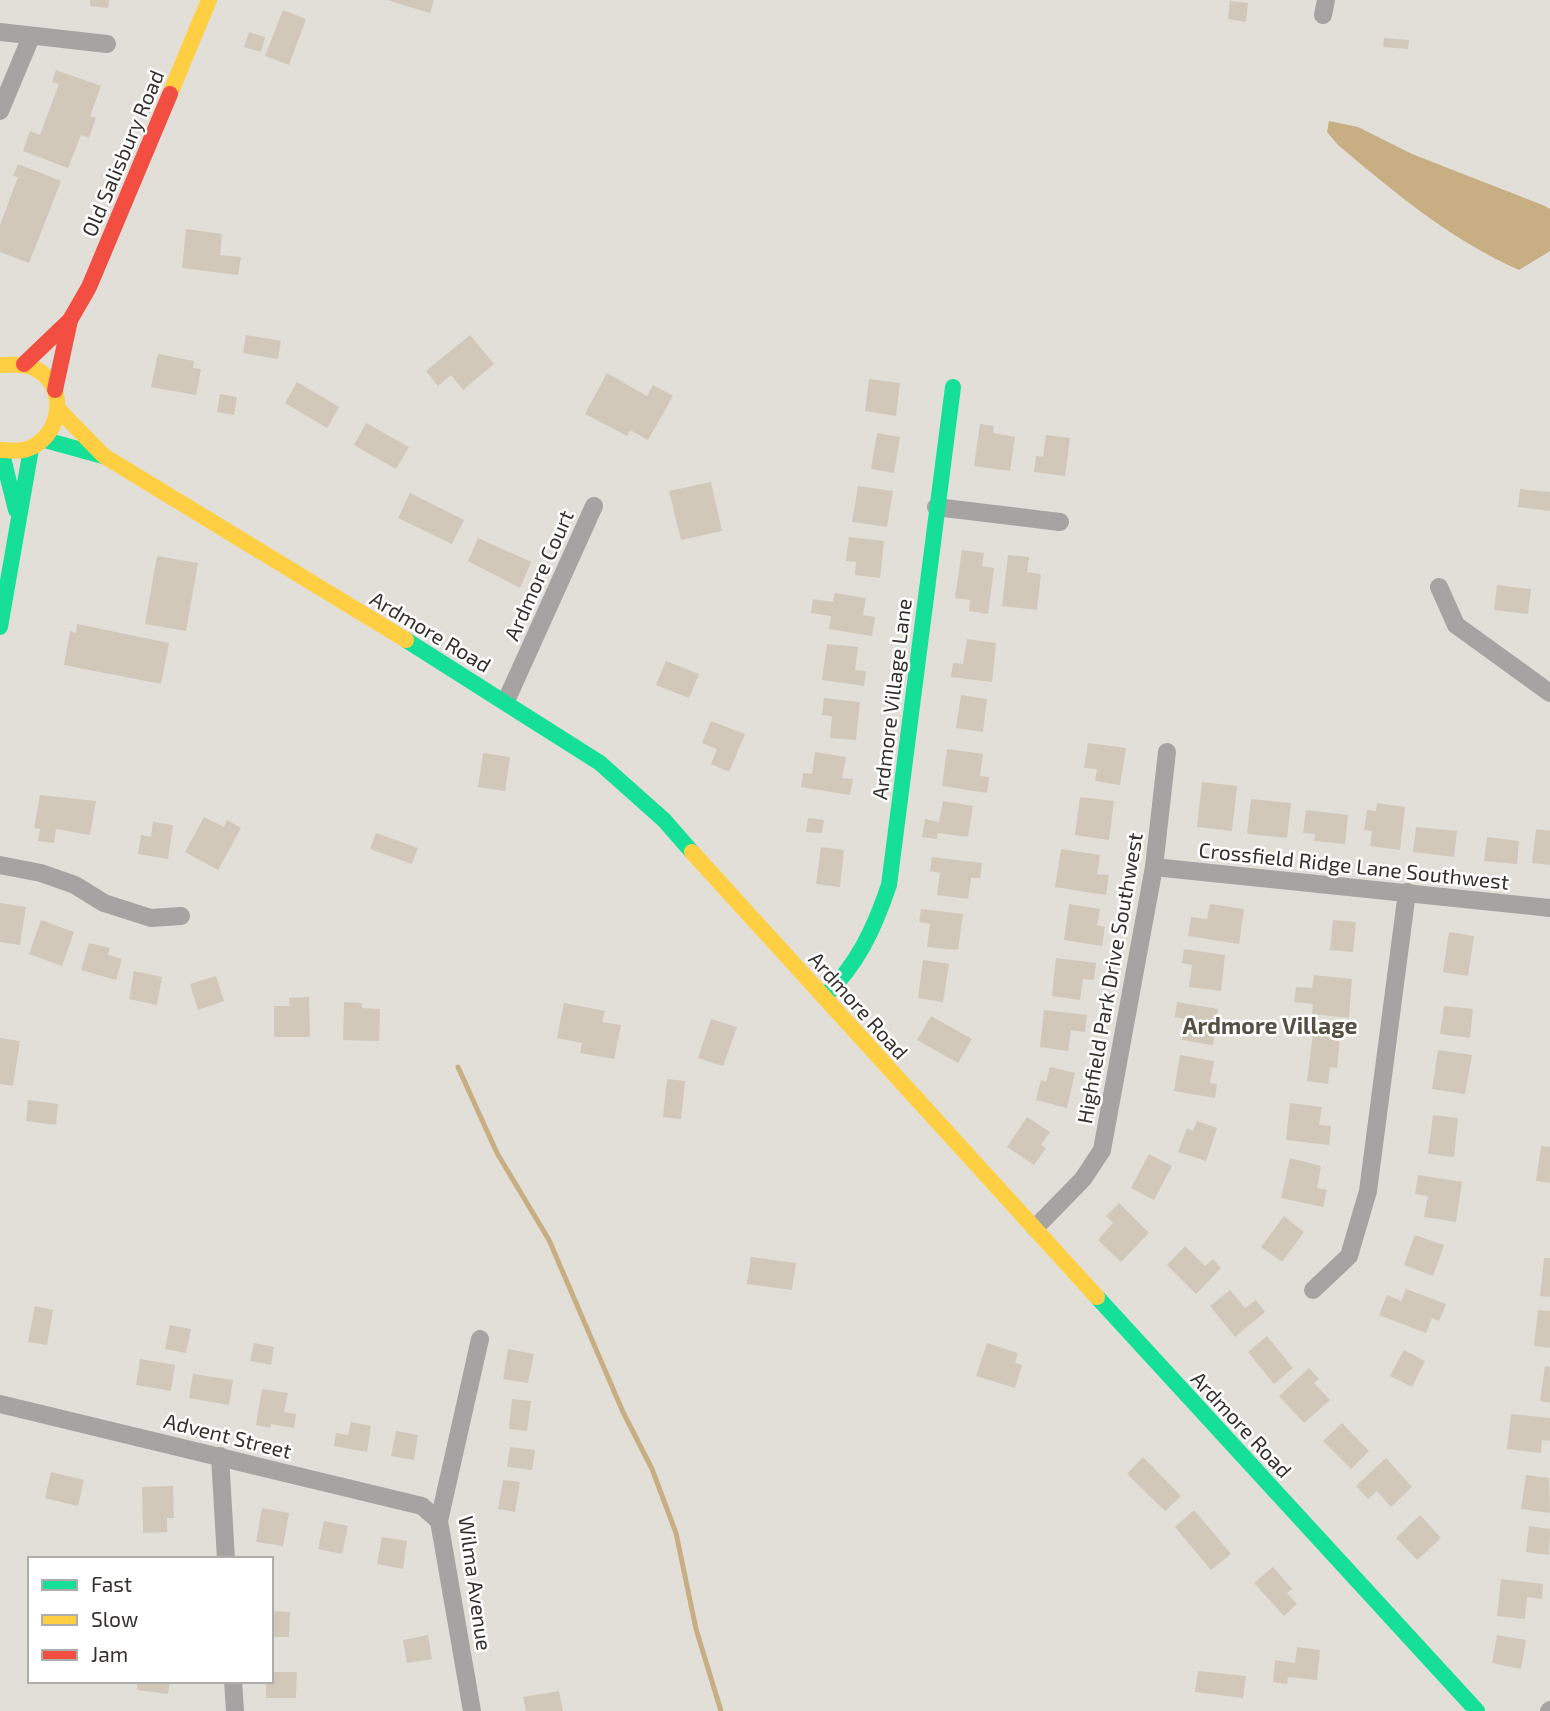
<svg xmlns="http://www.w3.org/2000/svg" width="1550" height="1711" font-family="'Exo 2',sans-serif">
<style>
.water{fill:#c8ae83}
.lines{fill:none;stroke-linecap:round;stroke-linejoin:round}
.stream{stroke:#c8ae83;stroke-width:5}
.building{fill:#d1c8ba}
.street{stroke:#a6a4a2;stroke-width:18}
.fast{stroke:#16e098;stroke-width:16}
.slow{stroke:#ffcf43;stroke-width:16}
.jam{stroke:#f24e42;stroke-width:16}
.labels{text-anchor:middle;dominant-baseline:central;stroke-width:5;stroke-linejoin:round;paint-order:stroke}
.street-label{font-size:21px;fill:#34312c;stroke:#fff}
.neighbourhood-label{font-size:23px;font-weight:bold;fill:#554f44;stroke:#fff}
</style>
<rect width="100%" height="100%" fill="#e2dfd8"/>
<path class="water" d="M1329 121 1358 127 1412 154 1545 206 1550 209V251L1519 270C1448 238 1398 195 1338 145L1327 132Z"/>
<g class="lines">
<polyline class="stream" points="458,1067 497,1153 549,1240 623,1412 652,1469 676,1533 696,1629 721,1711"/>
</g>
<g class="building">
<polygon points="90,0 109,0 108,8 90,6"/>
<polygon points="387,0 434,0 430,13"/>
<polygon points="1230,1 1248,3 1246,22 1228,19"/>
<polygon points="283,10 306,19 289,65 265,56"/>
<polygon points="249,32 265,37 261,52 244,47"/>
<polygon points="1384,38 1409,40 1408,49 1383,47"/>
<polygon points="56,70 101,86 90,116 96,118 89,138 81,135 68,168 23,151 30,131 40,135 59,84 52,82"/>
<polygon points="18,164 61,181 29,263 0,252 0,225 18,177 13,176"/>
<polygon points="186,229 222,234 220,255 241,257 238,275 182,268"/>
<polygon points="246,335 281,341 278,359 243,353"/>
<polygon points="470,335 494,364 463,390 451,375 438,386 426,371"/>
<polygon points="158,354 194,361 193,368 201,369 196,395 151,387"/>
<polygon points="607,373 647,396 653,385 673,396 648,440 630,430 627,436 585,414"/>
<polygon points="869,379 900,383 896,416 865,411"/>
<polygon points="297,382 339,407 327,428 285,403"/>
<polygon points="220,394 237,397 234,415 217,412"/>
<polygon points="366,423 409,447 396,469 354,445"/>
<polygon points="980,424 994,426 993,433 1015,437 1010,471 974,466"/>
<polygon points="877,433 900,437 894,473 871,469"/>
<polygon points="1046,435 1070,438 1065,476 1034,472 1036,456 1043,457"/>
<polygon points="711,482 722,531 681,540 669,491"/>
<polygon points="858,486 893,491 887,527 852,522"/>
<polygon points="1520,489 1550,492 1550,511 1518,507"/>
<polygon points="410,493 464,520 452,544 398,518"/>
<polygon points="849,537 884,541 880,578 855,575 856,562 846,561"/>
<polygon points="478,538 531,562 520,588 468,561"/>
<polygon points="962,550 984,553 982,566 994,568 988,614 969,611 970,600 955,598"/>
<polygon points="1008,555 1029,557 1027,572 1041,574 1037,610 1002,606"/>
<polygon points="157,556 198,563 186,631 145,624"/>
<polygon points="1497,585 1531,589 1528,614 1494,610"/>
<polygon points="835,593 866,598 863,615 875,617 872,636 829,629 831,616 811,613 813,599 833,602"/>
<polygon points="77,624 169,643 161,684 64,665 70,631 76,633"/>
<polygon points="967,639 996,643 992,682 951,677 953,663 963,664"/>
<polygon points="827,644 858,647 855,670 866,671 864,686 822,680"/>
<polygon points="666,661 699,674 689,698 656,685"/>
<polygon points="961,695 987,699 983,732 956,728"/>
<polygon points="824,698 860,702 856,740 830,738 832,716 822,715"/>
<polygon points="711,721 745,734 729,772 711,764 717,749 702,743"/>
<polygon points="1088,743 1126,748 1120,785 1095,781 1097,769 1084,768"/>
<polygon points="947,749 983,754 980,776 989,777 987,793 942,786"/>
<polygon points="815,752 846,757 842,778 853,779 850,795 801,787 803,773 812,774"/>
<polygon points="483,753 510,757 505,791 478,787"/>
<polygon points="1202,782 1237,786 1232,831 1197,827"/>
<polygon points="40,795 96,801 90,835 56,829 54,843 38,841 40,829 34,828"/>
<polygon points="1080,797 1114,801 1109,840 1075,835"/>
<polygon points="1251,799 1291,803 1287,838 1247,834"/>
<polygon points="943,801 973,806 968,837 938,833 937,839 922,837 925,819 939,822"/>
<polygon points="1377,803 1405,807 1400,850 1370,846 1372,831 1364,830 1367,810 1376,811"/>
<polygon points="1306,810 1348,815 1345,844 1314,841 1315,834 1303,833"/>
<polygon points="204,817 224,827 227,820 241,828 218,870 185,852"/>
<polygon points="808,818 824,820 822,833 806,832"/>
<polygon points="153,822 173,825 168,859 138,854 141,835 151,837"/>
<polygon points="1416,827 1457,831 1454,857 1413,852"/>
<polygon points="1536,829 1550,831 1550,865 1532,863"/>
<polygon points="376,833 418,848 412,864 370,849"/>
<polygon points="1487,837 1519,841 1517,864 1484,861"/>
<polygon points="821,847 844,850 840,887 816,884"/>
<polygon points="1061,849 1100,855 1097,874 1109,875 1106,895 1055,887"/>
<polygon points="932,857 982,863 980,878 971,878 968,899 937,895 940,873 930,871"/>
<polygon points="0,903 26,907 20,945 0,942"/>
<polygon points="1069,904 1100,909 1097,925 1105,927 1102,946 1064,940"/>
<polygon points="1210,904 1244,909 1239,944 1188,936 1191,917 1207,919"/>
<polygon points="921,909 963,914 958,950 927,947 930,924 919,922"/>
<polygon points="41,920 74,932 62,966 29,954"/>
<polygon points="1333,920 1356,922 1353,952 1330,950"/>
<polygon points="1449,932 1474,936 1468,976 1443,972"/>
<polygon points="89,943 110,948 108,955 122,959 116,980 81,970"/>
<polygon points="1184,949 1225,955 1221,991 1189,987 1192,965 1182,963"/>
<polygon points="1056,958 1096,963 1094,980 1083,979 1080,1000 1052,996"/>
<polygon points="923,960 949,964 943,1002 918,998"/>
<polygon points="134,971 162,977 157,1005 129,999"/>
<polygon points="1314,975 1352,979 1349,1018 1312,1014 1313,1004 1294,1002 1296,987 1312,988"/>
<polygon points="216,976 224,1001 198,1010 190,984"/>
<polygon points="309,997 310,1037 274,1037 274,1006 290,1006 289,998"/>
<polygon points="344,1002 362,1003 362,1008 380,1009 379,1041 343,1040"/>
<polygon points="1177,1002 1218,1009 1213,1045 1182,1040 1185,1019 1175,1017"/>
<polygon points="564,1003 605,1011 602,1022 621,1025 614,1059 580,1053 582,1043 557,1038"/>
<polygon points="1444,1006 1473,1009 1470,1038 1440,1034"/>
<polygon points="1044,1010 1087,1015 1085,1032 1071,1030 1068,1051 1040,1047"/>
<polygon points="931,1016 972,1039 958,1063 917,1040"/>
<polygon points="711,1019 737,1027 723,1066 698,1058"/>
<polygon points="1313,1034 1340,1038 1337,1068 1330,1067 1328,1084 1307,1081"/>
<polygon points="0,1038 20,1041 13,1086 0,1084"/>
<polygon points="1438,1050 1472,1055 1465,1094 1432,1089"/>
<polygon points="1180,1055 1214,1061 1210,1083 1217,1084 1215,1098 1174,1091"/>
<polygon points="1050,1067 1075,1073 1067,1108 1036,1100 1041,1080 1046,1082"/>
<polygon points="667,1079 685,1081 681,1119 663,1117"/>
<polygon points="28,1100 58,1104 56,1125 26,1121"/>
<polygon points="1290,1103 1322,1107 1319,1125 1331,1126 1329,1145 1286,1140"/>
<polygon points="1433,1115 1458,1118 1454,1157 1428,1154"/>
<polygon points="1027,1117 1050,1132 1041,1145 1046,1148 1034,1165 1007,1147"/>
<polygon points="1197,1121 1217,1128 1206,1161 1178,1152 1187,1128 1193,1131"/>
<polygon points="1541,1146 1550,1147 1550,1183 1536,1181"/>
<polygon points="1149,1154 1172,1166 1154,1200 1131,1188"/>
<polygon points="1290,1158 1321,1166 1317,1188 1327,1190 1323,1207 1281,1198"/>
<polygon points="1418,1175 1462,1182 1456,1222 1424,1217 1428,1196 1415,1194"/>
<polygon points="1119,1203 1149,1233 1121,1262 1098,1240 1113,1223 1106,1216"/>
<polygon points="1284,1216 1304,1232 1282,1262 1261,1247"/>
<polygon points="1415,1235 1444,1245 1433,1276 1404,1265"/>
<polygon points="1185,1246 1205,1266 1213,1259 1221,1268 1196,1294 1167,1265"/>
<polygon points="751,1257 796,1263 792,1290 747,1284"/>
<polygon points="1544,1258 1550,1258 1550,1297 1540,1296"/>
<polygon points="1406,1289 1446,1304 1439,1321 1432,1318 1426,1333 1379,1315 1387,1295 1401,1301"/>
<polygon points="1230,1290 1245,1308 1256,1300 1265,1312 1235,1337 1210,1306"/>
<polygon points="35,1306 53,1310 47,1345 28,1342"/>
<polygon points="1538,1310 1550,1311 1550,1348 1534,1346"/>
<polygon points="170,1325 191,1329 186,1353 165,1349"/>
<polygon points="1267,1336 1293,1368 1274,1384 1248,1352"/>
<polygon points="254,1343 274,1347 271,1365 250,1361"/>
<polygon points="987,1343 1018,1353 1015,1363 1022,1365 1015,1388 976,1376"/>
<polygon points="508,1349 534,1354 528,1383 503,1379"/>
<polygon points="1404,1350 1425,1361 1412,1387 1390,1376"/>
<polygon points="140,1359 175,1365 171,1391 136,1385"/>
<polygon points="1545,1366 1550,1367 1550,1403 1540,1401"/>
<polygon points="1309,1368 1319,1379 1314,1383 1330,1400 1304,1423 1279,1396"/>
<polygon points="193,1374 233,1380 229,1405 189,1398"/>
<polygon points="262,1389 288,1393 284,1412 296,1414 294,1428 271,1424 270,1428 256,1425"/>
<polygon points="512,1399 531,1401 527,1431 509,1429"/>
<polygon points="1511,1414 1550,1418 1550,1441 1542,1440 1541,1453 1507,1449"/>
<polygon points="351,1422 371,1426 367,1452 334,1446 336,1433 348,1435"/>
<polygon points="1342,1423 1369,1451 1351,1469 1323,1441"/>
<polygon points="396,1431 418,1435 414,1460 391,1456"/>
<polygon points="510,1447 535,1450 532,1470 507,1467"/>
<polygon points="1143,1457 1181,1496 1165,1511 1127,1474"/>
<polygon points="1386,1458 1412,1487 1391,1507 1377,1491 1368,1499 1356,1486"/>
<polygon points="51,1472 84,1480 78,1506 45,1498"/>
<polygon points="1526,1475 1549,1478 1550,1513 1521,1509"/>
<polygon points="503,1480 520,1482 515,1512 498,1509"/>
<polygon points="173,1486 174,1518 167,1518 167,1532 143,1533 142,1487"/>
<polygon points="262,1508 289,1513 283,1546 256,1542"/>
<polygon points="1194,1510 1231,1554 1211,1570 1175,1527"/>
<polygon points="1420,1515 1441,1538 1417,1560 1396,1538"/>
<polygon points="324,1521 348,1526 342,1554 318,1549"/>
<polygon points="1529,1526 1550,1529 1549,1555 1526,1552"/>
<polygon points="382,1537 407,1541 403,1569 377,1564"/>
<polygon points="1273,1567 1292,1589 1287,1593 1297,1604 1284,1616 1254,1583"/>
<polygon points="1501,1579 1543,1584 1542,1599 1527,1597 1525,1619 1497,1616"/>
<polygon points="271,1611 290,1612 289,1637 271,1637"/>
<polygon points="428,1635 432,1659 407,1663 403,1640"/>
<polygon points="1497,1635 1526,1640 1521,1669 1492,1663"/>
<polygon points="1297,1647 1320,1650 1317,1680 1288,1677 1287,1684 1273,1682 1275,1660 1295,1663"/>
<polygon points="1198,1671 1246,1676 1243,1698 1195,1692"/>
<polygon points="271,1672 297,1672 296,1698 266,1698 266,1681 271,1681"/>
<polygon points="138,1681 170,1681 168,1694 137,1690"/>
<polygon points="559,1691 563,1711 526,1711 523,1697"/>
</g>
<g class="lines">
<g class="street">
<polyline points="1323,15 1326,0"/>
<polyline points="0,32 107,44"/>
<polyline points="0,111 31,37"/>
<polyline points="936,507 1060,522"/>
<polyline points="1439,587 1456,625 1550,693"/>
<polyline points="506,701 594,506"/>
<polyline points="0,865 41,873 75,885 104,903 151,918 181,916"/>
<polyline points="1154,867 1550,908"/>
<polyline points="1035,1228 1083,1179 1102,1150 1154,867 1167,752"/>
<polyline points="1313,1290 1349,1256 1368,1191 1407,892"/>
<polyline points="0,1404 422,1506 439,1521"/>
<polyline points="220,1456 226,1559"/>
<polyline points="233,1681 235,1711"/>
<polyline points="472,1711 439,1521 480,1339"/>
<polyline points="1549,1711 1550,1710"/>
</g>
<g class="fast">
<polyline points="45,440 103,456"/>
<polyline points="1,450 16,510"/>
<polyline points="0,627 31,449"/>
<polyline points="406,640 600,763 664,820 692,852"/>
<path d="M824 997C858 964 874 929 889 885L953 387"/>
<polyline points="1097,1297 1477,1711"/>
</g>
<g class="slow">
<polyline points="170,94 209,0"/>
<path d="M0 365C15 365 30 363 42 373 69 394 58 439 27 449 19 452 8 450 0 450"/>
<polyline points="59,410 104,456 406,640"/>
<polyline points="692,852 1097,1297"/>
</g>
<g class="jam">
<polyline points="24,364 70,320 89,287 170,94"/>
<polyline points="55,390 70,320"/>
</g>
</g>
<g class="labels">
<g class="street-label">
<text transform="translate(122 153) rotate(-67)">Old Salisbury Road</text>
<text transform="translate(538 575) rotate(-66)">Ardmore Court</text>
<text transform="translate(431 631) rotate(31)">Ardmore Road</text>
<text transform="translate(891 699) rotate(-83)">Ardmore Village Lane</text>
<text transform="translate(1354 865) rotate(6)">Crossfield Ridge Lane Southwest</text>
<text transform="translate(1109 978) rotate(-80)">Highfield Park Drive Southwest</text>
<text transform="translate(859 1005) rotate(48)">Ardmore Road</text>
<text transform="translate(1242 1424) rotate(47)">Ardmore Road</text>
<text transform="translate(228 1435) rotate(14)">Advent Street</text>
<text transform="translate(476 1583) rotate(82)">Wilma Avenue</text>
</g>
<g class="neighbourhood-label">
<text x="1270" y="1025">Ardmore Village</text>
</g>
</g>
<rect x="28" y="1557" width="245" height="126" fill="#ffffff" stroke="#aeadab" stroke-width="2"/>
<rect x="42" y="1580" width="35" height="10" fill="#16e098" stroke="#aeadab" stroke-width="2"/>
<text x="91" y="1592" font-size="21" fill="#34312c">Fast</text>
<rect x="42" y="1615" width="35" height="10" fill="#ffcf43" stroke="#aeadab" stroke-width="2"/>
<text x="91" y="1627" font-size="21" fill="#34312c">Slow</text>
<rect x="42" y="1650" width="35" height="10" fill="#f24e42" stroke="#aeadab" stroke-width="2"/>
<text x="91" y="1662" font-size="21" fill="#34312c">Jam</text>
</svg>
